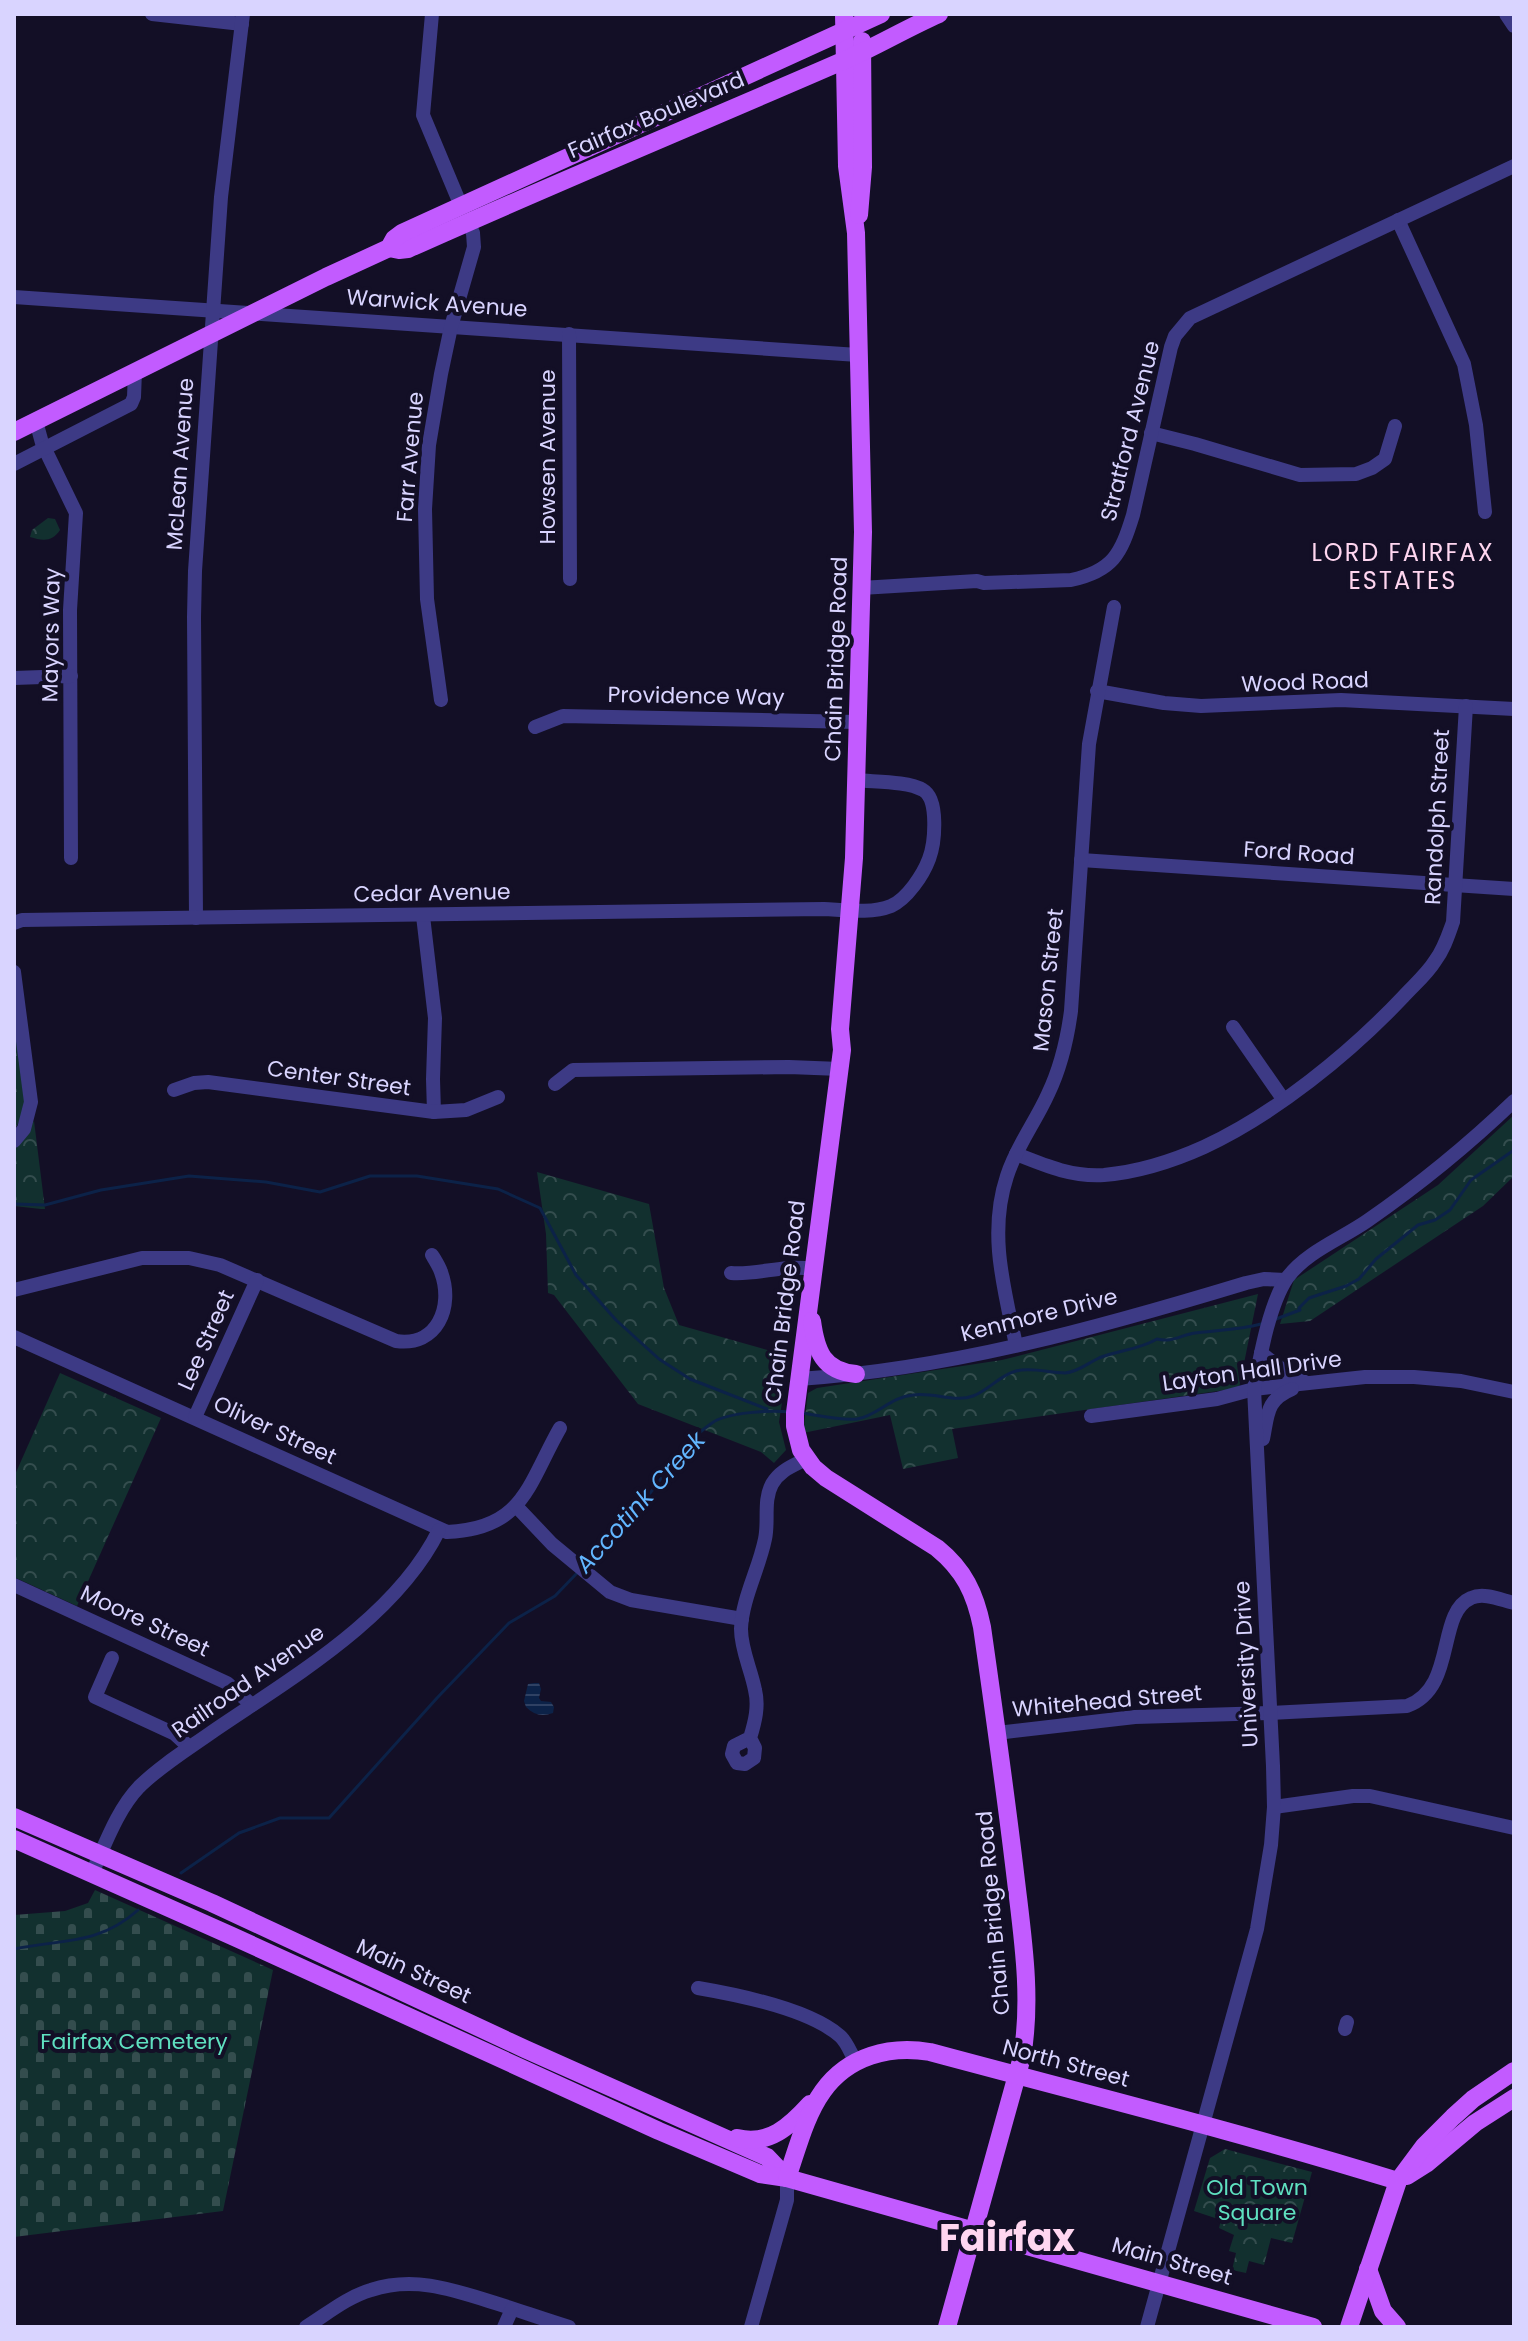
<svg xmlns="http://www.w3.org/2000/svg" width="1528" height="2341" font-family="Poppins,sans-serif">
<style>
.forest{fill:url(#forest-crowns)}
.cemetery{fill:url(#cemetery-stones)}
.water{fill:url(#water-rules)}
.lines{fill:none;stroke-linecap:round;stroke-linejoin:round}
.stream{stroke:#0c2248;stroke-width:3}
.minor{stroke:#3d3a85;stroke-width:14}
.major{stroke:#c25bff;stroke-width:18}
.labels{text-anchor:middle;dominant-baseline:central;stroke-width:8;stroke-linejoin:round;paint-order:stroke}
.street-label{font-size:22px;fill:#d9d4ff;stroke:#130f26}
.park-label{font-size:22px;fill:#5fe0c0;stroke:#130f26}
.neighbourhood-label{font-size:24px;letter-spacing:2px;fill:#ffd6f0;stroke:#130f26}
.water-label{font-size:24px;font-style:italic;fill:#62b6ff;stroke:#130f26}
.town-label{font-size:38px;font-weight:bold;fill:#ffd6f0;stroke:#130f26}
</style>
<defs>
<pattern id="forest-crowns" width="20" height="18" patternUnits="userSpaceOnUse" patternTransform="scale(2)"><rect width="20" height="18" fill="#12302f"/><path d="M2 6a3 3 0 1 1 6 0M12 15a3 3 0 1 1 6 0" fill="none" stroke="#344d4e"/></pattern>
<pattern id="cemetery-stones" width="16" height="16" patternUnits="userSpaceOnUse" patternTransform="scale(2)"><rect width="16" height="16" fill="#12302f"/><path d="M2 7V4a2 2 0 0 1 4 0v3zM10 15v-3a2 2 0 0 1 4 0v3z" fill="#344d4e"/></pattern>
<pattern id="water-rules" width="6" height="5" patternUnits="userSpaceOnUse" patternTransform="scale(2)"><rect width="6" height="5" fill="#0c2248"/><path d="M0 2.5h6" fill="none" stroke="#2f4163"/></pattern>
</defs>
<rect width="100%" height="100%" fill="#130f26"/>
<g class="forest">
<path d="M48 518 55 519 60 530C52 542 43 541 30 537L32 530Z"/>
<polygon points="14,1007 25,1103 22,1116 14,1131"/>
<polygon points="1514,1115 1514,1176 1483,1206 1310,1321 1280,1324 1294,1280 1438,1185"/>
<polygon points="34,1121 45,1209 41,1209 14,1206 14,1151"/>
<polygon points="537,1172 649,1204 664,1288 679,1325 789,1356 779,1422 786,1450 774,1463 761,1452 638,1404 554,1295 548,1293 546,1234"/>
<polygon points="1258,1294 1239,1388 952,1429 958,1458 903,1469 890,1415 803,1433 808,1393 817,1388 1002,1360"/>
<polygon points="60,1373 161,1418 77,1606 14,1577 14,1477"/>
<polygon points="1225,2149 1312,2172 1292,2243 1271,2238 1264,2265 1249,2261 1246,2273 1232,2270 1236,2253 1229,2251 1234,2235 1219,2228 1221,2220 1194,2211 1210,2158"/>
</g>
<polygon class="cemetery" points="95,1890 273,1970 223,2211 14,2237 14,1915 65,1911 88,1903"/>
<path class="water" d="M534 1683H539L541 1689 539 1698 541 1701 551 1702 554 1707 553 1713C542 1717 534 1715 526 1707L524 1701 528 1684Z"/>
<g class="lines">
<g class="stream">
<polyline points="14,1204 45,1205 101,1190 189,1176 266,1182 320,1192 370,1176 417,1176 498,1189 540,1208 576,1275 616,1320 659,1359 690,1379 767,1409"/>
<polyline points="1276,1319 1300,1310 1299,1308 1309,1298 1346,1286 1359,1279 1376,1259 1418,1225 1435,1220 1450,1210 1471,1180 1514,1150"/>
<path d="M802 1413C817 1415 842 1421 857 1419 877 1416 890 1397 913 1395 934 1392 955 1403 973 1396 989 1390 1000 1375 1016 1371 1032 1367 1049 1373 1065 1373 1078 1372 1088 1363 1099 1358 1118 1350 1139 1350 1157 1339 1171 1343 1181 1335 1195 1333 1218 1330 1239 1330 1261 1324"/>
<path d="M584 1566C606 1544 627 1521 647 1497 667 1472 684 1442 712 1423 727 1412 772 1410 790 1412"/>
<polyline points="181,1873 239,1833 280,1818 329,1818 437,1698 509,1623 555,1596 579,1571"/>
<path d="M14 1949C62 1939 99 1945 138 1910"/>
</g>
<g class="minor">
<polyline points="152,14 242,24"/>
<polyline points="432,14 423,115 461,206"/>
<polyline points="1506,14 1514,26"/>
<polyline points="1398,220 1464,364 1476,425 1485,512"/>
<polyline points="14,297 858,355"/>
<polyline points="569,334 570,579"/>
<polyline points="36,421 42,443 76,513 70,610 71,858"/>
<polyline points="1151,433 1195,444 1300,475 1356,474 1372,468 1385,459 1395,426"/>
<polyline points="14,464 131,404 134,397 135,371"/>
<path d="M861 588 977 581 984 583 1071 580C1113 571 1121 554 1133 515L1171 347 1175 336 1190 318 1514 166"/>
<polyline points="14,678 71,676"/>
<polyline points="1097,691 1164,703 1201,706 1341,700 1514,709"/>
<polyline points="441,700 427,599 425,509 429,445 441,374 451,327 474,247 473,233 468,222"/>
<polyline points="535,727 563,716 857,722"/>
<polyline points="1081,860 1514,889"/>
<polyline points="423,916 435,1018 433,1079 434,1112"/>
<polyline points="196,918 194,617 195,571 221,197 243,14"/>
<path d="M14 923 22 920 824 909C845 910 871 914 891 906 907 899 923 875 929 859 935 843 939 799 923 790 908 781 874 782 856 780"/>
<polyline points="14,972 31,1102 24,1129 14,1141"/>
<polyline points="1233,1027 1283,1099"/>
<polyline points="555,1084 573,1070 789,1067 840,1069"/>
<polyline points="174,1090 194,1083 208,1082 434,1112 466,1110 498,1097"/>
<path d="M1016 1154C1046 1166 1072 1177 1104 1175 1138 1172 1173 1161 1204 1147 1275 1114 1349 1054 1403 997 1414 985 1427 974 1435 961 1444 949 1448 936 1453 922L1466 706"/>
<path d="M731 1273C761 1275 782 1264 813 1269"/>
<path d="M14 1290 142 1258H189L220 1265 396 1341C437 1347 454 1307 441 1272 439 1266 435 1260 432 1255"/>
<path d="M14 1337 447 1532C524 1529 528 1484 560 1428"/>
<path d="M1016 1345C1004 1288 988 1233 1007 1176 1016 1147 1036 1121 1048 1094 1061 1067 1067 1041 1071 1011L1089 744 1114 607"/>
<polyline points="1261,1353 1288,1374 1307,1383"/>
<path d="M799 1379C951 1369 1101 1327 1246 1283L1264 1279 1285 1280"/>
<polyline points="1091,1416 1217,1399 1254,1389 1365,1377 1414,1377 1461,1381 1514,1392"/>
<polyline points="195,1417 257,1280"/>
<path d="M1263 1439C1268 1414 1266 1400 1292 1389"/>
<polyline points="516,1506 552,1544 610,1592 631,1600 742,1619"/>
<polyline points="14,1585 227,1683 252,1705"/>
<polyline points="112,1658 95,1697 175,1734 189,1747"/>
<path d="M997 1733 1135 1717 1269 1713 1407 1706C1457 1688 1436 1613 1471 1598 1484 1592 1501 1600 1514 1603"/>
<path d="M750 1738 755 1748 754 1758 745 1764 737 1763 732 1754 734 1746 750 1738C755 1722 759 1706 755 1690 751 1669 741 1650 741 1629 742 1599 759 1569 765 1539 769 1521 763 1501 772 1484 780 1470 793 1466 806 1459"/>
<polyline points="1274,1807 1353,1796 1370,1796 1514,1828"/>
<path d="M92 1873C105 1845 117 1810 139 1787 160 1766 188 1749 212 1732 291 1678 396 1618 439 1530"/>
<path d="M698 1988C739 1995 809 2009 840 2036 847 2042 851 2054 856 2062"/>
<polyline points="1345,2029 1347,2022"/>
<path d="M306 2327C327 2314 347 2297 371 2290 413 2276 451 2289 492 2302 518 2310 543 2319 569 2327"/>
<polyline points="504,2327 512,2309"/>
<polyline points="751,2327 787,2200 787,2178"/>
<path d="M1147 2327 1257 1929 1271 1845 1274 1807 1273 1766 1254 1389C1260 1357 1269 1305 1287 1278 1306 1252 1341 1239 1367 1221 1419 1185 1468 1145 1514 1101"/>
</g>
<g class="major">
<path d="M844 14 847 166 856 233 863 532 854 858 840 1029 842 1050 795 1413V1426L801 1450 813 1467 826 1478 937 1548C964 1570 975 1593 982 1627 994 1711 1006 1796 1016 1881 1023 1940 1032 1998 1022 2057L947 2327"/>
<polyline points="859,215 863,167 862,41"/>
<path d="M389 248 399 250 408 249C553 184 700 123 845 60 877 46 907 28 939 14"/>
<polyline points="14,432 326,277 389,248 394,239 402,233 881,14"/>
<path d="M812 1321C816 1351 823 1371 856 1374"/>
<polyline points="14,1817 212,1903 525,2049 767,2157 787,2178"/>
<polyline points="14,1839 232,1936 659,2131 760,2174 787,2178 1313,2327"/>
<path d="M737 2138C769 2146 790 2126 810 2104"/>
<polyline points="1407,2176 1426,2164 1475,2123 1514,2098"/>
<path d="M787 2178C797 2150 805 2116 823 2091 848 2056 890 2045 930 2052 1086 2094 1243 2133 1398 2181"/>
<polyline points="1368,2269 1383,2311 1397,2327"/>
<polyline points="1349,2327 1398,2181 1424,2146 1453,2117 1473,2099 1514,2071"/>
</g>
</g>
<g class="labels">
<g class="street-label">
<text transform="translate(656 115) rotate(-23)">Fairfax Boulevard</text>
<text transform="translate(437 303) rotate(4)">Warwick Avenue</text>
<text transform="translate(1130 431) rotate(-76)">Stratford Avenue</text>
<text transform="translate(410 457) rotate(-85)">Farr Avenue</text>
<text transform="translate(547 457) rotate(-90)">Howsen Avenue</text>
<text transform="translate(180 464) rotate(-86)">McLean Avenue</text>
<text transform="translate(51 635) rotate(-89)">Mayors Way</text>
<text transform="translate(836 659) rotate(-88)">Chain Bridge Road</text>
<text transform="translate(1305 682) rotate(-2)">Wood Road</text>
<text transform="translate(696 696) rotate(1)">Providence Way</text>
<text transform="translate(1437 817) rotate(-87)">Randolph Street</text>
<text transform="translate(1299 853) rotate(4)">Ford Road</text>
<text transform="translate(432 893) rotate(-1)">Cedar Avenue</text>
<text transform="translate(1048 980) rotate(-84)">Mason Street</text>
<text transform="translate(339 1078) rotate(8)">Center Street</text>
<text transform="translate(785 1302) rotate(-83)">Chain Bridge Road</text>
<text transform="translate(1039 1315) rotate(-14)">Kenmore Drive</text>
<text transform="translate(206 1340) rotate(-66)">Lee Street</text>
<text transform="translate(1252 1371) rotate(-8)">Layton Hall Drive</text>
<text transform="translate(275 1430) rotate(25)">Oliver Street</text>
<text transform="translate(145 1621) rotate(25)">Moore Street</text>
<text transform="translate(1246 1664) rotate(-93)">University Drive</text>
<text transform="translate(248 1681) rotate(-35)">Railroad Avenue</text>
<text transform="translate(1107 1701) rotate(-5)">Whitehead Street</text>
<text transform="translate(993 1913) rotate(-95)">Chain Bridge Road</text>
<text transform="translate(414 1971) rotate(25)">Main Street</text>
<text transform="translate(1066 2063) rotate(15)">North Street</text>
<text transform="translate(1172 2261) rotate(16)">Main Street</text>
</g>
<g class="park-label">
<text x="134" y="2041">Fairfax Cemetery</text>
<text x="1257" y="2187">Old Town<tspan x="1257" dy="25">Square</tspan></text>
</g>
<g class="neighbourhood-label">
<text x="1403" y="552">LORD FAIRFAX<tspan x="1403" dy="28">ESTATES</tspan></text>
</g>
<g class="water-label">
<text transform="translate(640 1502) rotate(-48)">Accotink Creek</text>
</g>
<g class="town-label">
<text x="1007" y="2237">Fairfax</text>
</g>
</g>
<rect width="1528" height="2341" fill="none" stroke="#d9d4ff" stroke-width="32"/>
</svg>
